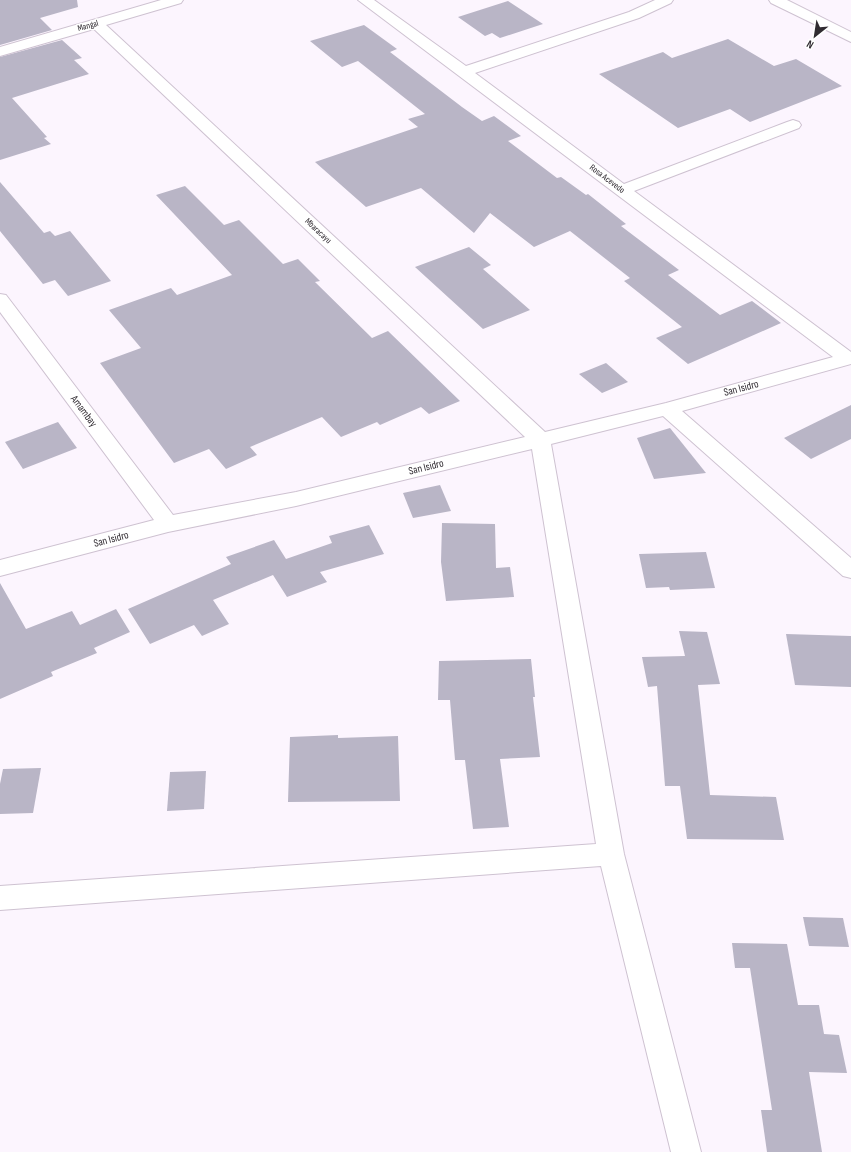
<svg xmlns="http://www.w3.org/2000/svg" width="851" height="1152" font-family="'Sofia Sans Condensed',sans-serif">
<style>
.building{fill:#b9b5c6}
.lines{fill:none;stroke-linecap:round;stroke-linejoin:round}
.minor-casing{stroke:#cec2d1;stroke-width:2}
.minor{fill:#fff;fill-rule:evenodd}
.labels{text-anchor:middle;dominant-baseline:central;stroke-width:3;stroke-linejoin:round;paint-order:stroke}
.far-street-label{font-size:9px;fill:#302b31;stroke:#fff}
.street-label{font-size:11px;fill:#302b31;stroke:#fff}
</style>
<rect width="100%" height="100%" fill="#fcf5fe"/>
<g class="building">
<polygon points="0,0 77,0 78,7 40,18 52,30 0,45"/>
<polygon points="508,1 543,24 500,38 492,33 485,36 458,17"/>
<polygon points="364,25 397,49 390,52 462,107 482,121 494,116 521,136 508,141 557,178 561,177 586,195 588,194 626,224 621,226 679,270 668,275 720,315 752,301 781,323 688,364 656,338 682,327 624,281 630,278 570,231 534,247 490,213 474,233 421,188 366,207 315,162 418,127 408,119 425,114 358,61 342,67 310,41"/>
<polygon points="728,39 774,66 796,59 842,86 750,122 730,109 678,128 599,74 663,52 672,58"/>
<polygon points="62,40 82,58 74,60 89,74 12,98 47,137 44,138 51,144 0,160 0,57"/>
<polygon points="0,182 44,233 50,231 55,236 70,231 111,281 68,296 55,280 43,284 0,231"/>
<polygon points="185,186 224,225 239,220 283,264 298,259 320,281 315,282 372,338 388,331 460,401 429,414 421,407 380,425 377,422 341,437 322,417 250,447 257,455 226,469 209,449 174,463 100,363 141,348 109,310 171,288 177,295 232,275 156,195"/>
<polygon points="469,247 491,265 483,269 530,310 483,329 415,267"/>
<polygon points="606,363 628,382 602,393 579,374"/>
<polygon points="851,405 851,439 811,459 784,438"/>
<polygon points="58,422 77,448 23,469 5,442"/>
<polygon points="670,428 706,473 654,479 637,438"/>
<polygon points="440,485 451,511 413,518 403,493"/>
<polygon points="442,523 495,524 496,568 510,567 514,597 446,601 441,562"/>
<polygon points="369,525 384,554 320,572 327,582 287,597 273,575 213,600 229,624 202,636 194,625 150,644 128,609 231,564 226,557 274,540 286,559 332,543 329,536"/>
<polygon points="706,552 715,588 670,590 669,587 646,588 639,554"/>
<polygon points="0,583 26,629 72,611 80,625 116,609 130,632 94,648 97,653 51,672 53,676 0,699"/>
<polygon points="679,631 707,632 720,684 698,685 710,795 776,797 784,840 687,839 680,786 665,786 657,686 648,687 642,657 685,656"/>
<polygon points="786,634 851,636 851,687 795,685"/>
<polygon points="531,659 535,697 533,697 540,757 500,759 509,827 473,829 465,760 455,760 450,700 438,700 439,661"/>
<polygon points="338,735 338,738 398,736 400,801 288,802 290,737"/>
<polygon points="41,768 33,813 0,814 0,784 3,769"/>
<polygon points="206,771 204,809 167,811 170,772"/>
<polygon points="803,917 843,918 849,947 809,946"/>
<polygon points="732,943 787,944 798,1005 819,1005 824,1034 839,1035 847,1073 809,1072 822,1152 767,1152 761,1110 772,1110 750,968 735,968"/>
</g>
<g class="lines">
<g class="minor-casing">
<g id="minor">
<polygon points="161,0 183,0 181,3 106,25 545,432 666,403 833,357 358,0 374,0 466,66 629,12 655,0 673,0 671,3 639,18 475,73 624,184 787,122 793,120 799,122 801,125 799,128 634,191 851,352 851,364 682,411 851,558 851,578 843,576 663,416 551,444 624,854 701,1152 671,1152 601,866 0,910 0,886 596,844 532,449 296,506 168,532 0,576 0,560 154,520 0,312 0,294 6,295 173,515 296,492 525,437 94,29 0,56 0,47"/>
<polygon points="769,0 787,0 851,32 851,42 771,3"/>
</g>
</g>
<use href="#minor" class="minor"/>
</g>
<g class="labels">
<g class="far-street-label">
<text transform="translate(88 26) rotate(-16)">Mangal</text>
<text transform="translate(607 179) rotate(37)">Rosa Acevedo</text>
<text transform="translate(318 231) rotate(43)">Mbaracayu</text>
</g>
<g class="street-label">
<text transform="translate(741 388) rotate(-15)">San Isidro</text>
<text transform="translate(84 411) rotate(53)">Amambay</text>
<text transform="translate(426 467) rotate(-14)">San Isidro</text>
<text transform="translate(111 539) rotate(-15)">San Isidro</text>
</g>
</g>
<g transform="translate(815 36) rotate(210)" stroke="#ffffff" stroke-width="3" paint-order="stroke">
<path d="M0-3L7 15L0 10L-7 15Z" fill="#302b31"/>
<text y="-6" font-size="11" font-weight="bold" text-anchor="middle" fill="#302b31">N</text>
</g>
</svg>
